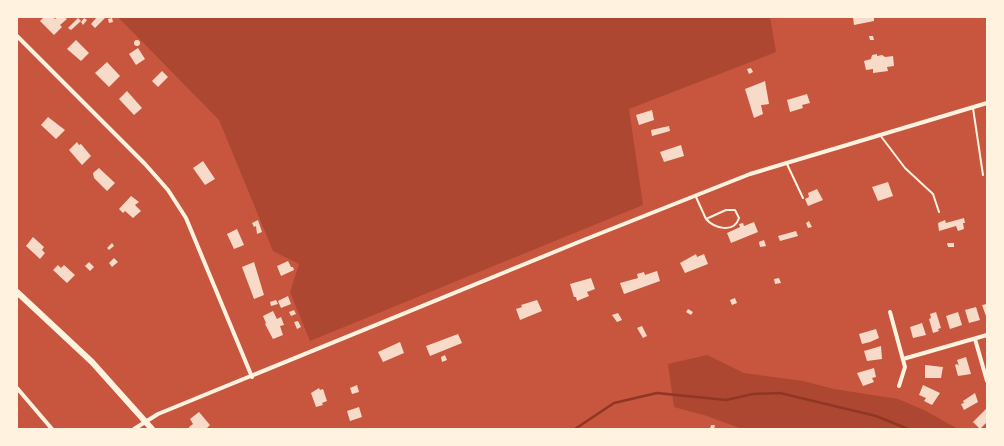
<svg xmlns="http://www.w3.org/2000/svg" width="1004" height="446" font-family="'Archivo Narrow',sans-serif">
<style>
.green{fill:#ae4732}
.lines{fill:none;stroke-linecap:round;stroke-linejoin:round}
.stream{stroke:#8f3625;stroke-width:2.5}
.building{fill:#f7dbc8}
.service{stroke:#fff3e0;stroke-width:2}
.minor{stroke:#fff3e0;stroke-width:4}
.secondary{stroke:#fff3e0;stroke-width:6}
</style>
<rect width="100%" height="100%" fill="#c8553d"/>
<g class="green">
<polygon points="118,17 770,17 776,52 629,109 643,205 310,341 290,292 299,264 273,251 219,120"/>
<polygon points="707,355 744,373 803,381 834,389 898,399 924,410 958,429 742,429 707,416 674,407 668,364"/>
</g>
<g class="lines">
<polyline class="stream" points="575,429 614,403 657,393 726,400 753,394 780,393 876,416 908,429"/>
</g>
<g class="building">
<polygon points="44,17 53,17 55,19 58,17 64,17 67,19 60,25 62,27 54,35 40,21"/>
<polygon points="97,17 106,17 95,28 91,24"/>
<polygon points="853,17 874,17 874,21 854,25"/>
<polygon points="78,18 81,21 71,30 68,28"/>
<polygon points="84,18 87,20 83,25 81,22"/>
<polygon points="112,18 113,22 109,23 108,19"/>
<polygon points="869,36 873,36 874,40 870,40"/>
<circle cx="137" cy="43" r="3"/>
<polygon points="76,40 89,53 81,61 67,49"/>
<polygon points="138,48 145,59 136,65 129,54"/>
<polygon points="877,54 877,56 882,55 885,57 893,56 894,66 887,67 888,71 873,73 873,69 866,70 864,61 871,59 872,55"/>
<polygon points="107,62 120,76 109,87 95,73"/>
<polygon points="751,68 753,72 749,74 747,69"/>
<polygon points="162,71 168,77 158,87 152,81"/>
<polygon points="765,81 769,104 761,105 763,114 754,118 745,89"/>
<polygon points="127,91 142,108 134,115 119,99"/>
<polygon points="807,94 810,103 802,105 803,108 790,112 787,100"/>
<polygon points="652,110 654,120 639,125 636,115"/>
<polygon points="48,117 65,130 56,139 41,125"/>
<polygon points="669,126 670,131 652,136 651,130"/>
<polygon points="77,142 79,145 81,144 91,156 82,165 69,150"/>
<polygon points="681,145 684,156 664,162 660,152"/>
<polygon points="203,161 215,179 205,185 193,168"/>
<polygon points="99,168 115,183 107,191 94,178 93,173"/>
<polygon points="888,182 893,196 878,201 872,187"/>
<polygon points="817,189 823,200 808,206 805,199 809,197 808,193"/>
<polygon points="131,196 139,202 135,205 141,211 133,218 125,211 123,213 119,209"/>
<polygon points="964,218 965,223 963,223 964,229 958,231 956,226 939,231 938,223 945,220 946,223"/>
<polygon points="258,220 262,232 257,234 256,226 254,227 252,223"/>
<polygon points="809,221 812,227 808,228 806,223"/>
<polygon points="754,222 758,232 731,243 727,233 740,227 739,224 743,223 744,226"/>
<polygon points="237,229 244,245 234,249 227,234"/>
<polygon points="796,231 798,236 780,241 778,236"/>
<polygon points="33,237 44,247 42,250 45,253 40,259 26,246"/>
<polygon points="764,240 766,246 760,247 759,242"/>
<polygon points="112,243 114,246 109,250 107,248"/>
<polygon points="947,243 954,243 954,247 948,247"/>
<polygon points="696,254 697,257 704,254 708,264 685,273 680,263"/>
<polygon points="114,258 118,262 112,267 109,263"/>
<polygon points="288,261 291,267 293,267 294,270 281,276 277,266"/>
<polygon points="89,262 94,267 90,271 85,266"/>
<polygon points="254,262 264,295 254,299 242,267"/>
<polygon points="58,265 61,268 64,265 75,275 67,283 53,270"/>
<polygon points="657,271 660,281 624,294 620,283 638,278 637,274 644,272 645,275"/>
<polygon points="591,278 595,289 587,292 589,296 577,301 576,297 574,297 570,284"/>
<polygon points="779,278 781,283 775,284 774,279"/>
<polygon points="288,296 291,304 281,308 278,301"/>
<polygon points="735,298 737,303 732,305 730,300"/>
<polygon points="276,300 278,304 271,306 270,302"/>
<polygon points="537,300 542,311 520,320 516,309 522,307 521,305"/>
<polygon points="987,304 987,319 982,305"/>
<polygon points="976,307 980,320 969,323 965,310"/>
<polygon points="688,309 693,312 691,315 686,312"/>
<polygon points="294,310 296,314 291,316 289,312"/>
<polygon points="273,311 277,319 281,317 284,325 280,326 283,335 273,339 265,324 266,323 263,316"/>
<polygon points="936,312 941,328 938,329 939,331 933,333 929,319 931,318 930,314"/>
<polygon points="958,312 962,325 950,329 946,316"/>
<polygon points="618,313 622,320 617,322 612,315"/>
<polygon points="298,321 301,327 297,329 294,322"/>
<polygon points="922,323 926,335 913,338 910,327"/>
<polygon points="642,326 647,336 643,338 637,328"/>
<polygon points="876,329 879,338 870,342 862,344 859,334"/>
<polygon points="458,334 462,343 430,356 426,346"/>
<polygon points="400,342 404,353 383,362 378,352"/>
<polygon points="881,346 882,359 867,361 864,351"/>
<polygon points="445,355 447,360 442,362 441,357"/>
<polygon points="966,357 971,374 958,376 955,365 957,364 959,366 957,360"/>
<polygon points="925,365 943,367 941,378 925,378"/>
<polygon points="874,368 876,377 872,378 874,382 863,386 857,373"/>
<polygon points="357,385 359,392 352,394 350,388"/>
<polygon points="923,385 940,393 932,405 924,401 926,398 919,395"/>
<polygon points="319,388 320,390 323,389 327,401 322,403 323,405 316,407 311,393"/>
<polygon points="975,393 978,402 964,410 961,404 964,403 963,401"/>
<polygon points="359,407 362,417 350,421 347,411"/>
<polygon points="986,409 987,422 980,429 973,422"/>
<polygon points="199,412 210,425 206,429 190,429 189,427 193,424 190,419"/>
<polygon points="711,425 715,425 714,429 710,429"/>
</g>
<g class="lines">
<g class="service">
<polyline points="973,108 983,175"/>
<polyline points="880,135 905,168 933,194 939,212"/>
<polyline points="787,164 803,198"/>
<path d="M696 197 706 219 726 210H735L739 218C734 234 714 228 706 219"/>
</g>
<g class="minor">
<polyline points="17,36 145,164 168,190 186,218 252,377"/>
<polyline points="890,312 905,367 899,386"/>
<polyline points="975,339 987,381"/>
<polyline points="903,359 987,335"/>
<polyline points="17,388 52,429"/>
<polyline points="134,429 158,414 586,239 750,174 987,103"/>
</g>
<polyline class="secondary" points="17,292 92,362 152,429"/>
</g>
<rect width="1004" height="446" fill="none" stroke="#fff3e0" stroke-width="36"/>
</svg>
